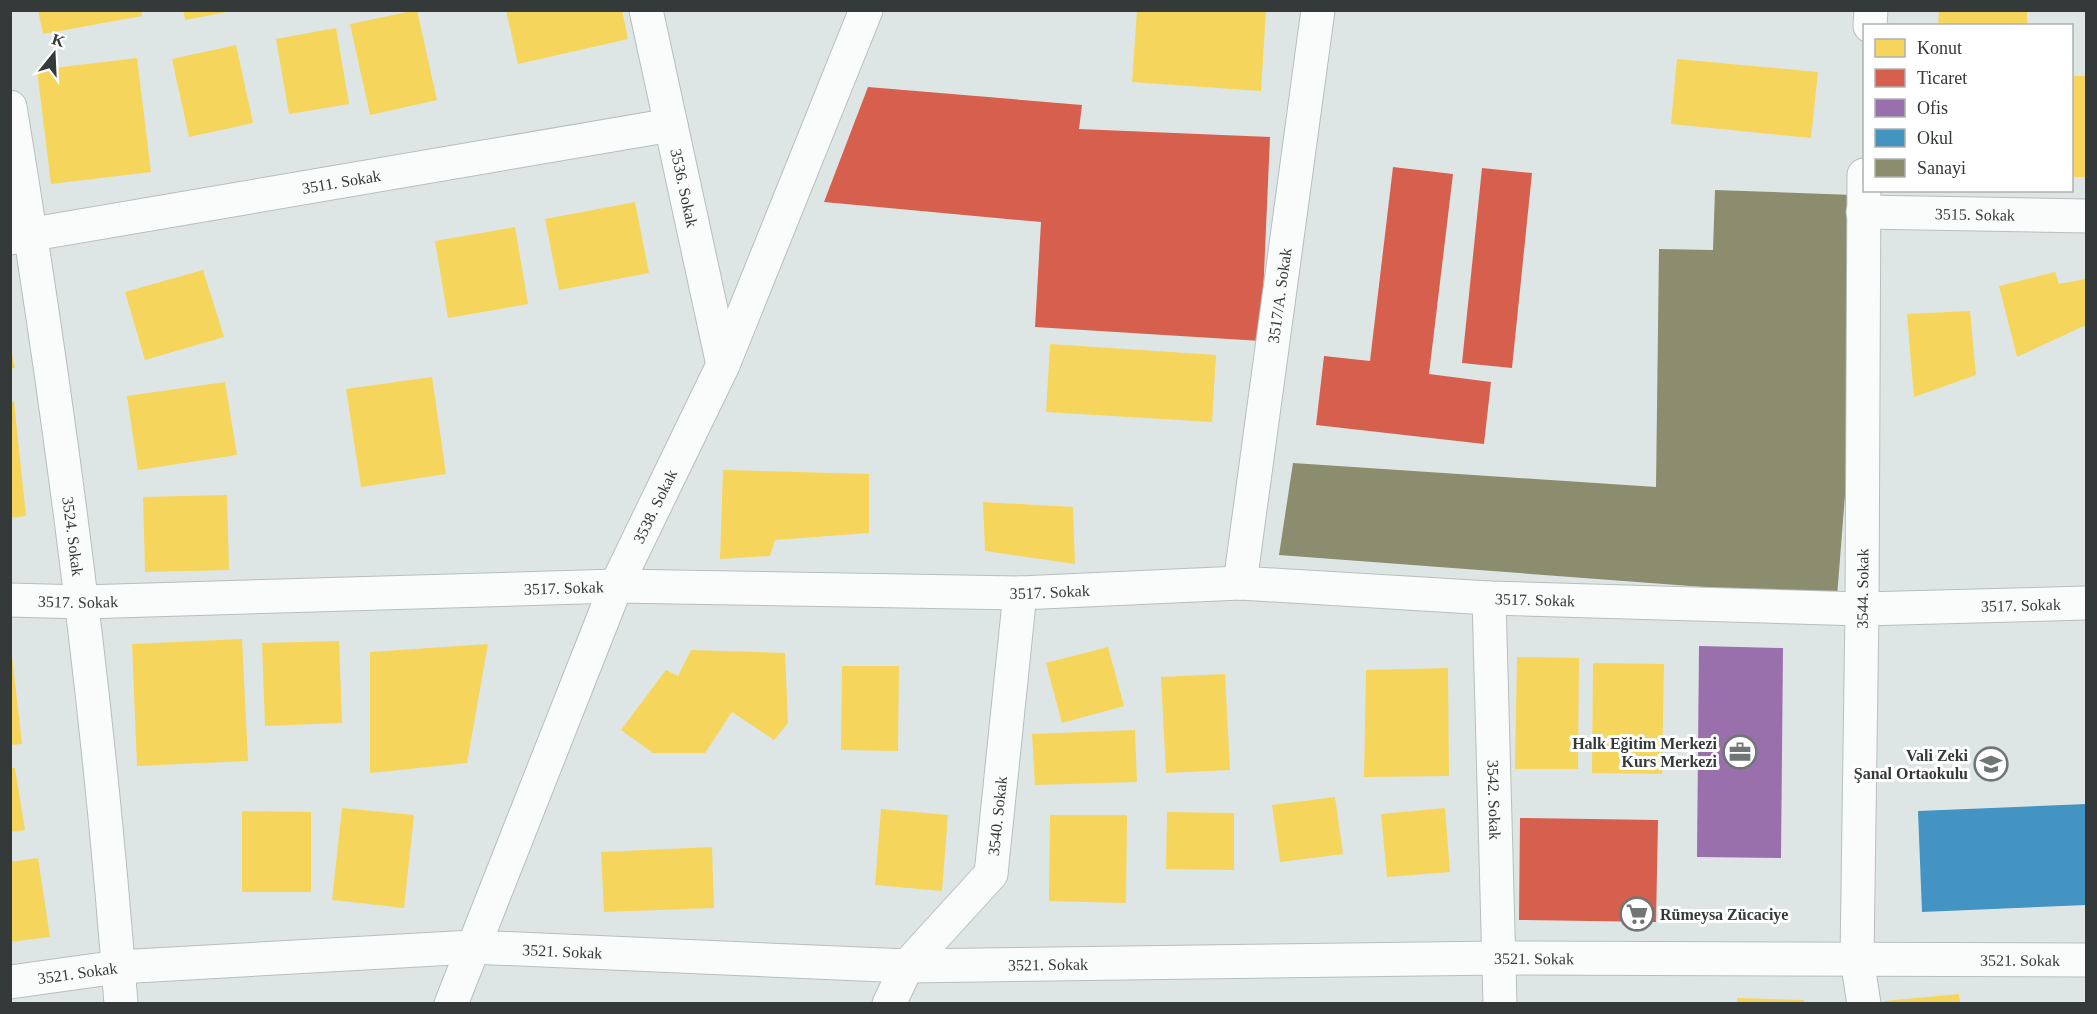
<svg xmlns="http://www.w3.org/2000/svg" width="2097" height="1014" font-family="Georgia,serif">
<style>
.homes{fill:#f6d55c}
.shops{fill:#d6604d}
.offices{fill:#9970ab}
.schools{fill:#4393c3}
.industry{fill:#8c8c6e}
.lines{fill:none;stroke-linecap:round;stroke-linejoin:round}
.street-casing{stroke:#b8bebd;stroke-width:35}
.street{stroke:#fafbfb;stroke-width:33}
.labels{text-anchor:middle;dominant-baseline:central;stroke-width:6;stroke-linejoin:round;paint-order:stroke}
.street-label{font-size:16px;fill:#343939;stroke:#fff}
.poi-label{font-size:16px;font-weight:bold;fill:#343939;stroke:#fff;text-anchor:end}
</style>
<rect width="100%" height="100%" fill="#dee6e5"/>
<g class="homes">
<polygon points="38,10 141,10 142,16 43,34"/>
<polygon points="183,10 227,10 227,12 185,20"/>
<polygon points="417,10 437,100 370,115 350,24"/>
<polygon points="506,10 622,10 628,39 518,64"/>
<polygon points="1137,10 1266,10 1261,91 1132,82"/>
<polygon points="1939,10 2027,10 2027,26 1938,26"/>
<polygon points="336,28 349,104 289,114 276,39"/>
<polygon points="236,45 253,123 189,137 172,59"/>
<polygon points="137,58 151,172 51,184 37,70"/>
<polygon points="1677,59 1818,72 1811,138 1671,124"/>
<rect x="2072" y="76" width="14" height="101"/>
<polygon points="635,202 649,273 559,290 545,219"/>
<polygon points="515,227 528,304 448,318 435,241"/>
<polygon points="203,270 224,337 145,360 125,292"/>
<polygon points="2055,272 2059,284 2086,279 2086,325 2017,357 1999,286"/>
<polygon points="1970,311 1976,375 1914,397 1907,314"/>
<polygon points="1050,344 1216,355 1212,422 1046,412"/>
<polygon points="10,346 15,368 10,369"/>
<polygon points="432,377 446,474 361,487 346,389"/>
<polygon points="225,382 237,455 138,470 127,396"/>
<polygon points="14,401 26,516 10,518 10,402"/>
<polygon points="723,470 869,474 869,533 775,540 770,556 720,559"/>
<polygon points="227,495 229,570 145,572 143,497"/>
<polygon points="983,502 1073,507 1075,564 985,551"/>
<polygon points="242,639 248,761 137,766 132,644"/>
<polygon points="339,641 342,723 265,726 262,643"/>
<polygon points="488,644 467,763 370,773 370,652"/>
<polygon points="1108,647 1124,706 1062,723 1046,663"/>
<polygon points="691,650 785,653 788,723 774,740 732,712 705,753 653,753 621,730 666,670 678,676"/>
<polygon points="10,656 12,656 22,744 10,745"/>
<polygon points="1517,657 1579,658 1578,769 1515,769"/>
<polygon points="1593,663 1664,664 1662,774 1592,773"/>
<polygon points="842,666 899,666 898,751 841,750"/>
<polygon points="1448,668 1449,776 1364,777 1366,670"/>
<polygon points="1225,674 1230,770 1166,773 1161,677"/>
<polygon points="1135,730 1137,782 1035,785 1032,734"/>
<polygon points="10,768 15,768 25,830 10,832"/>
<polygon points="1335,797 1343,854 1280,862 1272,805"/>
<polygon points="342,808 414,815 404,908 332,900"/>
<polygon points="1445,808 1450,872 1387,877 1381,814"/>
<polygon points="881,809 948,815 942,891 875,885"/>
<polygon points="242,811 311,812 311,892 242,892"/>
<polygon points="1167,812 1234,813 1234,870 1166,869"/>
<polygon points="1050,815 1127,815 1126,903 1049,901"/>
<polygon points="712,847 714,908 604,912 601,852"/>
<polygon points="38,858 50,937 10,942 10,862"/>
<polygon points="1959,994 1960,1004 1884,1004 1884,1001"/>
<polygon points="1737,998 1804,1000 1804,1004 1737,1004"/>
</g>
<g class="shops">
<polygon points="868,87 1082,105 1079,129 1270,137 1261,341 1035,327 1041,222 824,202"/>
<polygon points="1393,167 1453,174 1429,374 1491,382 1484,444 1316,425 1324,356 1370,361"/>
<polygon points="1482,168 1532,173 1512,368 1462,363"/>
<polygon points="1520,818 1658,820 1656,922 1519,920"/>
</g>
<polygon class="offices" points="1699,646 1783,648 1781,858 1697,857"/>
<polygon class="schools" points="2086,804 2086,905 1922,912 1918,811"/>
<polygon class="industry" points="1715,190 1853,195 1845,495 1837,597 1279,555 1293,463 1656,487 1659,249 1713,250"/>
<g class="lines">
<g class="street-casing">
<g id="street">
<path id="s1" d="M646 10 723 365"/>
<polyline points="1870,26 1871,10"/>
<path id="s2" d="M10 107C59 404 99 703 121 1004"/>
<path id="s3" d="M1863 212 2086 216"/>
<path id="s4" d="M10 238 671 125"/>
<path id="s5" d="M1240 583 1318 10"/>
<path id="s6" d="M1489 598 1500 1004"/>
<path id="s7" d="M10 600 83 602 616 586 1020 593 1240 583 1489 598 1862 609 2086 603"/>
<path id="s8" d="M10 982 118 967 472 947 907 966 1500 958 2086 960"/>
<path id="s9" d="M451 1004 616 586 723 365 866 10"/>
<path id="s10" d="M889 1004 907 966 991 874 1020 593"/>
<path id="s11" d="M1864 1004 1857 959 1862 609 1864 175"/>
</g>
</g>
<use href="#street" class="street"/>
</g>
<defs>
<g id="office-ring" transform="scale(1.725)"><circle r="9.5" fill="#fff" stroke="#707675" stroke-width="1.5"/><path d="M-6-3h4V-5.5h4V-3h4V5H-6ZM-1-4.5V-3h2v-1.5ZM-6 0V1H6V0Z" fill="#707675"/></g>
<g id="school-ring" transform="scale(1.725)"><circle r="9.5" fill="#fff" stroke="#707675" stroke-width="1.5"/><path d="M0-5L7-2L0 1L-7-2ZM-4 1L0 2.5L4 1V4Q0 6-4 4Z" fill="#707675"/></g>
<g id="supermarket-ring" transform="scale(1.725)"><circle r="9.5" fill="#fff" stroke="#707675" stroke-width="1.5"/><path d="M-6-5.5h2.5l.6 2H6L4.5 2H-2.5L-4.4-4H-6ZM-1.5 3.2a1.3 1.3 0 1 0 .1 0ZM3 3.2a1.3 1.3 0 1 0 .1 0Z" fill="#707675"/></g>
</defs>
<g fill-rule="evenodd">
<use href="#office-ring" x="1740" y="752"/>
<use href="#school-ring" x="1991" y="764"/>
<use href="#supermarket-ring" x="1637" y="914"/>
</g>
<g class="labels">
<g class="street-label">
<text stroke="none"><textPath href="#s4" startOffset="336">3511. Sokak</textPath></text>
<text stroke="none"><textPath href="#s1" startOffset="182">3536. Sokak</textPath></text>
<text stroke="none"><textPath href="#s3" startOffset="112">3515. Sokak</textPath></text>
<text stroke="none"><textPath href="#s5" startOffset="290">3517/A. Sokak</textPath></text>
<text stroke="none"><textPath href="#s9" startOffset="538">3538. Sokak</textPath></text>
<text stroke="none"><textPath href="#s2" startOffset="434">3524. Sokak</textPath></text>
<text stroke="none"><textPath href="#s7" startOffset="554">3517. Sokak</textPath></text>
<text stroke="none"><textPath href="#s11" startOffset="416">3544. Sokak</textPath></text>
<text stroke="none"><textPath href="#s7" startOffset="1040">3517. Sokak</textPath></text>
<text stroke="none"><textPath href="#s7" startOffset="1526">3517. Sokak</textPath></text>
<text stroke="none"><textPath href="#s7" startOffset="68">3517. Sokak</textPath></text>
<text stroke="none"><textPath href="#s7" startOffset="2012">3517. Sokak</textPath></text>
<text stroke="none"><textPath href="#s6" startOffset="202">3542. Sokak</textPath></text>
<text stroke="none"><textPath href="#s10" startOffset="225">3540. Sokak</textPath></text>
<text stroke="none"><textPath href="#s8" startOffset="554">3521. Sokak</textPath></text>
<text stroke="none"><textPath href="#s8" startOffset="1526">3521. Sokak</textPath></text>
<text stroke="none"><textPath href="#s8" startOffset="2012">3521. Sokak</textPath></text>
<text stroke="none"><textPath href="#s8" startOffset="1040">3521. Sokak</textPath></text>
<text stroke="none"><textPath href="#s8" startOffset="68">3521. Sokak</textPath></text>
</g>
<g class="poi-label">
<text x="1717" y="743">Halk Eğitim Merkezi<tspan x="1717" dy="18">Kurs Merkezi</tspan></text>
<text x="1968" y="755">Vali Zeki<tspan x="1968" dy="18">Şanal Ortaokulu</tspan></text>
<text x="1660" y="914" text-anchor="start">Rümeysa Zücaciye</text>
</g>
</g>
<rect width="2097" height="1014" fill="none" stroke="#343939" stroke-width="24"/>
<rect x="1863" y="24" width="210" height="168" fill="#ffffff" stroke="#aeb0b0" stroke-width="1.5"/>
<rect x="1875" y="39" width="30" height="18" fill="#f6d55c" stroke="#aeb0b0" stroke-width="1.5"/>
<text x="1917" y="54" font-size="18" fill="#343939">Konut</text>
<rect x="1875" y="69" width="30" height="18" fill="#d6604d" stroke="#aeb0b0" stroke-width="1.5"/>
<text x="1917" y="84" font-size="18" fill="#343939">Ticaret</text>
<rect x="1875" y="99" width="30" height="18" fill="#9970ab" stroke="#aeb0b0" stroke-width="1.5"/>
<text x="1917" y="114" font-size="18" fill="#343939">Ofis</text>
<rect x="1875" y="129" width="30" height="18" fill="#4393c3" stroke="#aeb0b0" stroke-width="1.5"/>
<text x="1917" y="144" font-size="18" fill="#343939">Okul</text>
<rect x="1875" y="159" width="30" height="18" fill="#8c8c6e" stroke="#aeb0b0" stroke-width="1.5"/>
<text x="1917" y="174" font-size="18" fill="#343939">Sanayi</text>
<g transform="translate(54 54) rotate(18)" stroke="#ffffff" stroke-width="4.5" paint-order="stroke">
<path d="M0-4.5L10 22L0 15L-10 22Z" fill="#343939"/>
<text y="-9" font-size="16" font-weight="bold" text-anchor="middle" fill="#343939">K</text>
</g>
</svg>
